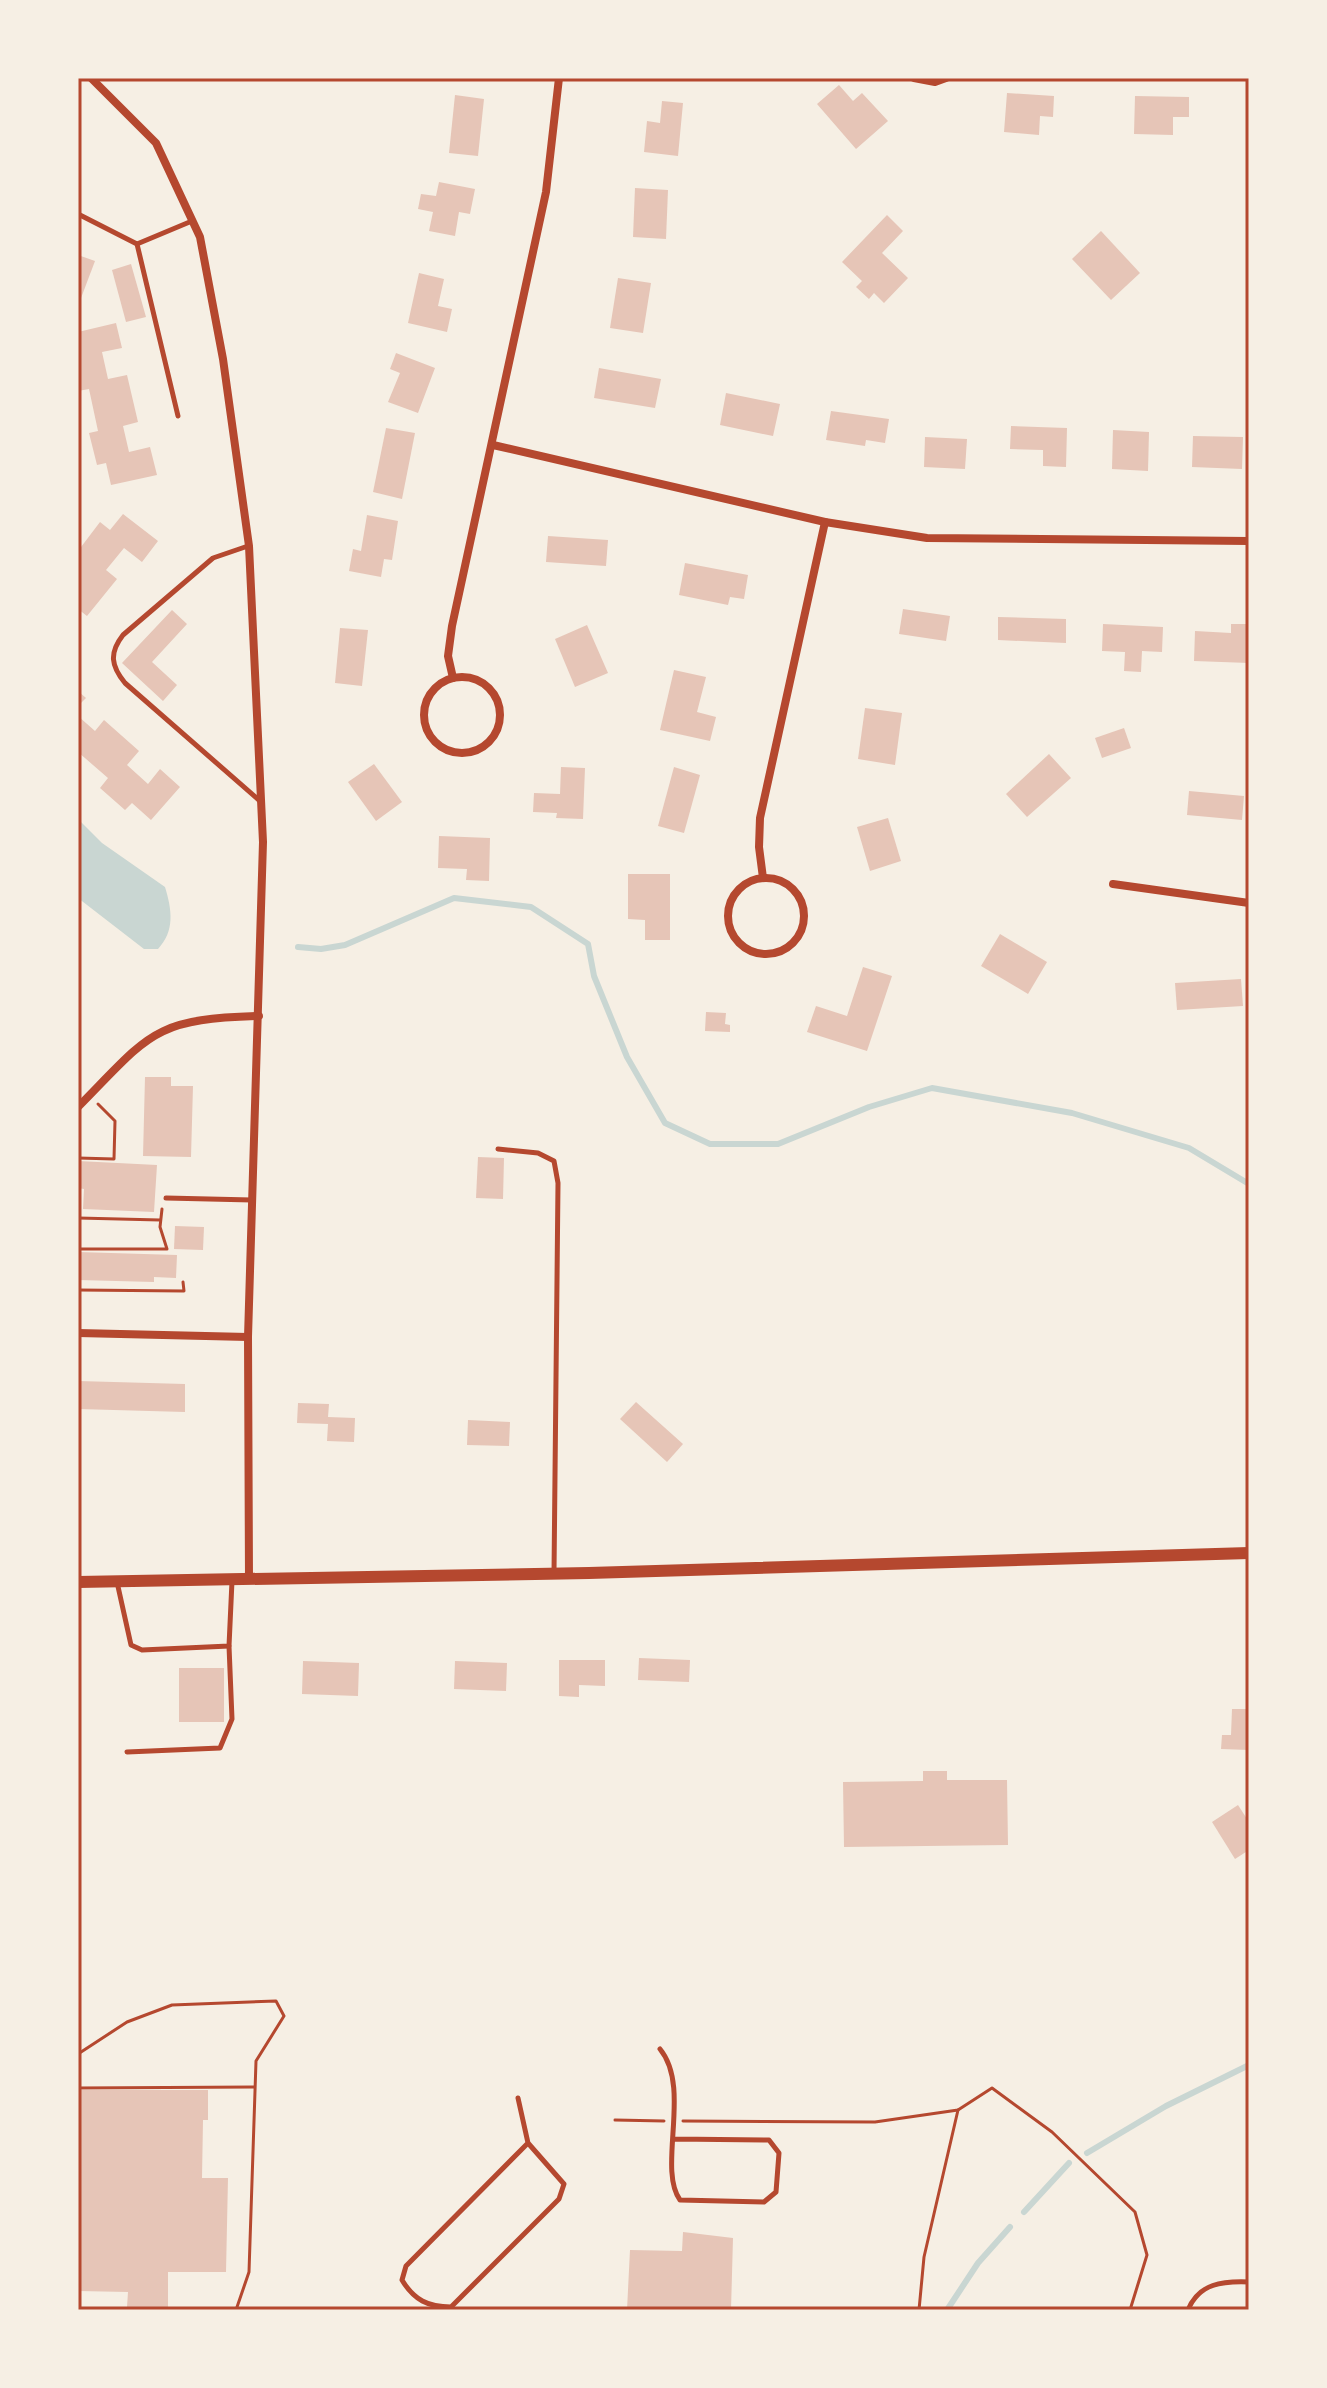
<svg xmlns="http://www.w3.org/2000/svg" width="1327" height="2388" font-family="Merriweather,serif">
<style>
.water{fill:#c9d6d2}
.lines{fill:none;stroke-linecap:round;stroke-linejoin:round}
.stream{stroke:#c9d6d2;stroke-width:6}
.building{fill:#e6c5b7}
.path{stroke:#b5482f;stroke-width:3}
.service{stroke:#b5482f;stroke-width:5}
.minor{stroke:#b5482f;stroke-width:8}
.tertiary{stroke:#b5482f;stroke-width:12}
.neatline{fill:none;stroke:#b5482f;stroke-width:3}
</style>
<rect width="100%" height="100%" fill="#f6efe4"/>
<path class="water" d="M78 819 102 843 165 887C172 910 175 931 158 949H144L78 898Z"/>
<g class="lines">
<g class="stream">
<polyline points="298,947 321,949 345,945 454,898 531,907 588,944 594,976 627,1057 665,1123 710,1144 778,1144 869,1107 932,1088 1072,1113 1189,1148 1249,1184"/>
<polyline points="1087,2153 1166,2106 1249,2065"/>
<polyline points="1024,2212 1069,2163"/>
<polyline points="947,2310 978,2263 1010,2227"/>
</g>
</g>
<g class="building">
<polygon points="839,85 853,101 862,93 888,121 856,149 817,104"/>
<polygon points="1007,93 1054,96 1053,117 1040,116 1039,135 1004,132"/>
<polygon points="455,95 484,99 478,156 449,153"/>
<polygon points="1135,96 1189,97 1189,117 1173,117 1173,135 1134,134"/>
<polygon points="662,101 683,103 678,156 644,152 647,121 660,123"/>
<polygon points="439,182 475,189 470,214 459,212 455,236 429,231 433,212 418,209 421,194 436,196"/>
<polygon points="635,188 668,190 666,239 633,237"/>
<polygon points="887,215 903,231 882,253 908,278 884,303 874,293 869,299 856,287 862,281 842,262"/>
<polygon points="1101,231 1140,273 1111,300 1072,259"/>
<polygon points="78,255 95,261 78,306"/>
<polygon points="131,264 146,317 126,322 112,270"/>
<polygon points="419,273 444,279 438,306 452,309 447,332 408,323"/>
<polygon points="618,278 651,283 643,333 610,328"/>
<polygon points="116,323 122,348 102,352 108,379 127,375 138,422 123,426 129,452 150,447 157,475 111,485 106,463 97,465 89,433 98,431 89,389 78,391 78,332"/>
<polygon points="396,353 435,368 418,413 388,402 400,373 390,369"/>
<polygon points="599,368 661,379 655,408 594,398"/>
<polygon points="726,393 780,404 773,436 720,425"/>
<polygon points="831,411 889,419 885,443 866,440 865,446 826,440"/>
<polygon points="1011,426 1067,428 1066,467 1043,466 1043,450 1010,449"/>
<polygon points="386,428 415,433 402,499 373,492"/>
<polygon points="1113,430 1149,432 1148,471 1112,469"/>
<polygon points="1193,436 1243,437 1242,469 1192,467"/>
<polygon points="925,437 967,439 965,469 924,467"/>
<polygon points="123,514 158,541 142,562 124,548 106,570 117,579 87,616 78,609 78,551 100,522 110,530"/>
<polygon points="367,515 398,521 392,560 384,559 381,577 349,571 353,549 361,551"/>
<polygon points="548,536 608,540 606,566 546,562"/>
<polygon points="685,563 748,575 744,599 730,597 728,605 679,595"/>
<polygon points="903,609 950,616 946,641 899,634"/>
<polygon points="172,610 187,624 152,662 177,685 163,701 122,663"/>
<polygon points="998,617 1066,619 1066,643 998,640"/>
<polygon points="1103,624 1163,627 1162,652 1142,651 1141,672 1124,671 1125,652 1102,651"/>
<polygon points="1231,624 1249,624 1249,663 1194,661 1195,631 1231,633"/>
<polygon points="587,625 608,673 575,687 555,639"/>
<polygon points="340,628 368,630 362,686 335,683"/>
<polygon points="674,670 706,677 697,712 716,717 710,741 660,730"/>
<polygon points="78,691 86,698 78,706"/>
<polygon points="865,708 902,713 895,765 858,759"/>
<polygon points="78,716 95,731 104,720 139,751 127,765 148,784 160,769 180,787 151,820 132,803 125,810 100,788 108,778 78,752"/>
<polygon points="1124,728 1131,748 1102,758 1095,738"/>
<polygon points="1049,754 1071,778 1027,817 1006,794"/>
<polygon points="374,764 402,802 376,821 348,782"/>
<polygon points="561,767 585,768 583,819 556,818 557,813 533,812 534,793 560,794"/>
<polygon points="674,767 700,775 684,833 658,826"/>
<polygon points="1189,791 1244,796 1242,820 1187,815"/>
<polygon points="888,818 901,861 870,871 857,827"/>
<polygon points="439,836 490,838 489,881 466,880 467,869 438,868"/>
<polygon points="628,874 670,874 670,940 645,940 645,920 628,919"/>
<polygon points="1000,934 1047,962 1028,994 981,966"/>
<polygon points="863,967 892,976 867,1051 807,1032 816,1006 847,1016"/>
<polygon points="1241,979 1243,1006 1177,1010 1175,983"/>
<polygon points="706,1012 726,1013 725,1024 730,1025 730,1032 705,1031"/>
<polygon points="145,1077 171,1077 171,1086 193,1086 191,1157 143,1156"/>
<polygon points="478,1157 504,1158 503,1199 476,1198"/>
<polygon points="78,1161 157,1165 154,1212 83,1209 84,1189 78,1188"/>
<polygon points="175,1226 204,1227 203,1250 174,1249"/>
<polygon points="78,1252 177,1255 176,1278 154,1277 154,1282 78,1280"/>
<polygon points="78,1381 185,1384 185,1412 78,1409"/>
<polygon points="636,1402 683,1444 667,1462 620,1419"/>
<polygon points="298,1403 329,1404 328,1417 355,1418 354,1442 327,1441 328,1424 297,1423"/>
<polygon points="468,1420 510,1422 509,1446 467,1445"/>
<polygon points="639,1658 690,1660 689,1682 638,1680"/>
<polygon points="559,1660 605,1660 605,1686 579,1685 579,1697 559,1696"/>
<polygon points="303,1661 359,1663 358,1696 302,1694"/>
<polygon points="455,1661 507,1663 506,1691 454,1689"/>
<rect x="179" y="1668" width="45" height="54"/>
<polygon points="1232,1709 1249,1709 1249,1750 1221,1749 1222,1735 1231,1735"/>
<polygon points="923,1771 947,1771 947,1780 1007,1780 1008,1845 844,1847 843,1782 923,1781"/>
<polygon points="1238,1805 1249,1822 1249,1850 1235,1859 1212,1822"/>
<polygon points="78,2090 208,2090 208,2120 203,2120 202,2178 228,2178 226,2272 168,2272 168,2307 127,2307 128,2292 78,2291"/>
<polygon points="683,2232 733,2238 731,2310 627,2310 630,2250 682,2251"/>
</g>
<g class="lines">
<g class="path">
<polyline points="78,1158 114,1159 115,1121 98,1104"/>
<polyline points="78,1218 160,1220"/>
<polyline points="78,1249 167,1249 160,1227 162,1209"/>
<polyline points="78,1290 184,1291 183,1282"/>
<polyline points="78,2054 127,2022 172,2005 276,2001 284,2016 256,2061 249,2272 236,2310"/>
<polyline points="78,2088 254,2087"/>
<polyline points="615,2120 664,2121"/>
<polyline points="683,2121 875,2122 958,2110 992,2088 1052,2132 1135,2212 1147,2255 1130,2310"/>
<polyline points="919,2310 924,2257 958,2110"/>
</g>
<g class="service">
<polyline points="78,214 137,244 178,416"/>
<polyline points="137,244 192,221"/>
<path d="M248 546 213 558 123 635C109 653 111 666 125 683L260 801"/>
<polyline points="498,1149 538,1153 554,1161 558,1183 554,1573"/>
<polyline points="166,1198 252,1200"/>
<polyline points="117,1582 131,1645 142,1650 229,1646 232,1581"/>
<polyline points="127,1752 220,1748 232,1719 229,1646"/>
<path d="M660 2049C692 2088 657 2168 680 2200L764 2202 776 2192 779 2153 769 2140 674 2139"/>
<path d="M518 2098 528 2143 564 2184 559 2199 451 2307C428 2307 414 2300 402 2280L406 2266 528 2143"/>
<path d="M1188 2310C1199 2283 1223 2281 1249 2282"/>
</g>
<g class="minor">
<polyline points="91,78 156,143 200,237 223,359 249,546 263,842 248,1337 249,1580"/>
<polyline points="914,78 935,82 946,78"/>
<polyline points="493,445 825,522 927,538 1249,541"/>
<circle cx="462" cy="715" r="38"/>
<polyline points="453,678 448,656 452,626 546,192 559,78"/>
<circle cx="766" cy="916" r="38"/>
<polyline points="763,878 759,847 760,818 825,522"/>
<polyline points="1113,884 1249,903"/>
<path d="M78 1107C150 1034 152 1019 259 1016"/>
<polyline points="78,1333 248,1337"/>
</g>
<polyline class="tertiary" points="78,1582 589,1573 1249,1553"/>
</g>
<rect width="1327" height="2388" fill="none" stroke="#f6efe4" stroke-width="160"/>
<rect x="80" y="80" width="1167" height="2228" class="neatline"/>
</svg>
